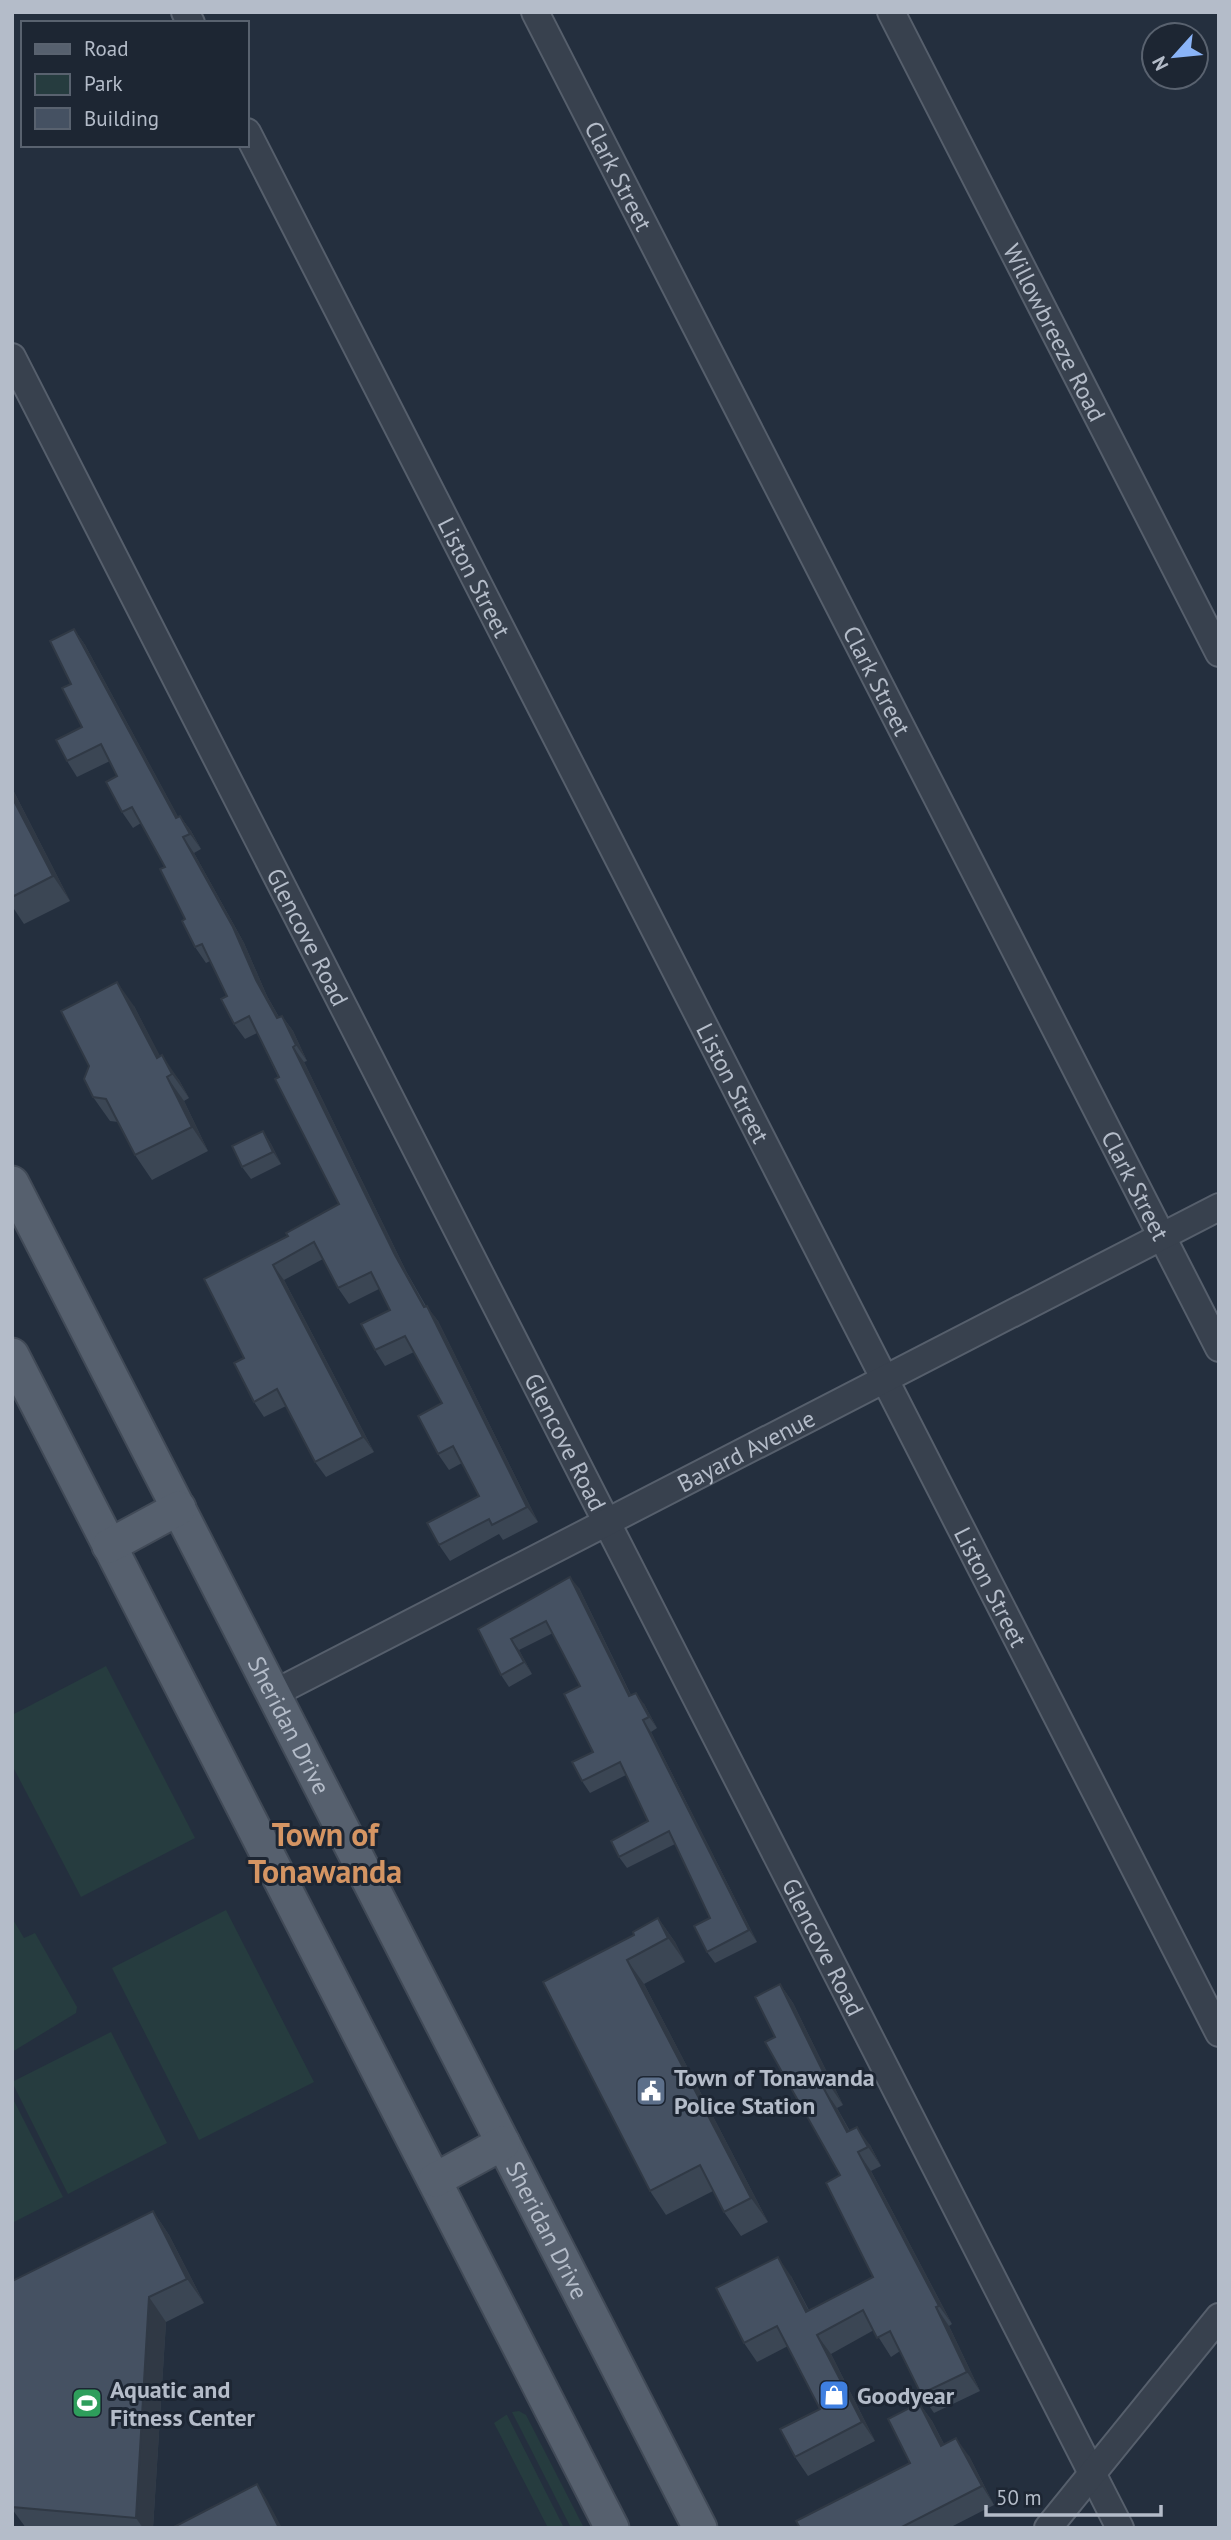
<svg xmlns="http://www.w3.org/2000/svg" width="1231" height="2540" font-family="'PT Sans',sans-serif">
<style>
.green{fill:#263c3f}
.lines{fill:none;stroke-linecap:round;stroke-linejoin:round}
.minor-casing{stroke:#565f6c;stroke-width:30}
.major-casing{stroke:#414a57;stroke-width:37}
.minor{stroke:#38414e;stroke-width:26}
.major{stroke:#56606e;stroke-width:33}
.wall{fill:#3b4654}
.shaded-wall{fill:#303945}
.building{fill:#455162;stroke:#303945;stroke-width:2}
.labels{text-anchor:middle;dominant-baseline:central;stroke-width:6;stroke-linejoin:round;paint-order:stroke}
.street-label{font-size:24px;fill:#b4bcc9;stroke:#1d2633}
.poi-label{font-size:24px;font-weight:bold;fill:#b4bcc9;stroke:#1d2633;text-anchor:start}
.district-label{font-size:32px;font-weight:bold;fill:#d59563;stroke:#1d2633}
</style>
<rect width="100%" height="100%" fill="#242f3e"/>
<g class="green">
<polygon points="106,1666 195,1838 81,1897 12,1765 12,1715"/>
<polygon points="226,1910 314,2082 199,2140 112,1968"/>
<polygon points="12,1918 24,1938 35,1933 77,2007 76,2013 12,2052"/>
<polygon points="111,2032 167,2143 68,2194 12,2082"/>
<polygon points="12,2097 63,2197 12,2223"/>
<polygon points="519,2411 526,2415 584,2528 571,2528 512,2412"/>
<polygon points="506,2415 507,2415 564,2528 548,2528 494,2423"/>
</g>
<g class="lines">
<g class="minor-casing">
<g id="minor">
<polyline points="185,12 191,23"/>
<path id="s1" d="M535 12 1219 1348"/>
<path id="s2" d="M891 12 1219 653"/>
<path id="s3" d="M247 132 1219 2033"/>
<path id="s4" d="M12 357 1120 2528"/>
<path id="s5" d="M273 1694 1219 1207"/>
<polyline points="1048,2528 1219,2317"/>
</g>
</g>
<g class="major-casing">
<g id="major">
<path id="s6" d="M12 1183 700 2528"/>
<polyline points="12,1355 612,2528"/>
<polyline points="109,1546 179,1508"/>
<polyline points="435,2180 503,2143"/>
</g>
</g>
<use href="#minor" class="minor"/>
<use href="#major" class="major"/>
</g>
<g class="wall">
<polygon points="74,629 85,645 178,817 180,816 191,831 201,849 194,853 244,943 267,996 279,1017 282,1016 293,1031 307,1061 304,1062 406,1271 426,1306 438,1321 538,1522 503,1540 499,1534 450,1561 439,1545 479,1496 462,1463 449,1470 438,1454 442,1403 414,1352 385,1366 375,1350 390,1310 379,1289 349,1304 338,1288 323,1259 284,1280 374,1452 326,1477 315,1462 286,1406 264,1417 254,1402 244,1358 204,1279 288,1236 339,1204 257,1033 245,1039 234,1024 227,996 210,961 206,963 195,947 165,867 141,823 133,828 122,812 117,776 110,761 77,777 67,761 82,727 71,684"/>
<polygon points="12,788 70,901 24,924 12,906"/>
<polygon points="134,1006 160,1057 179,1080 189,1098 184,1101 208,1151 152,1180 135,1155 118,1122 110,1121 93,1097"/>
<polygon points="263,1131 271,1144 281,1164 251,1179 242,1167"/>
<polygon points="579,1588 631,1695 644,1704 657,1728 651,1732 757,1942 715,1963 707,1952 710,1918 675,1844 627,1868 619,1857 648,1821 626,1775 590,1793 582,1781 593,1752 580,1686 553,1633 519,1650 532,1674 509,1687 501,1675 478,1629"/>
<polygon points="658,1918 675,1942 685,1962 644,1984 768,2222 741,2236 724,2212 713,2191 666,2215 650,2191 543,1982 634,1935"/>
<polygon points="780,1984 793,2003 843,2105 837,2108 850,2131 870,2145 881,2166 871,2171 952,2324 949,2326 980,2391 934,2413 921,2394 900,2351 891,2357 874,2330 831,2354 875,2441 808,2476 795,2457 820,2409 788,2346 757,2362 744,2343 791,2276 809,2310 873,2277 840,2175 775,2037"/>
<polygon points="153,2211 169,2235 204,2303 166,2322 153,2528 26,2528 12,2509 12,2281"/>
<polygon points="919,2403 932,2421 944,2444 969,2456 994,2505 949,2528 800,2528 910,2463"/>
</g>
<g class="shaded-wall">
<polygon points="74,629 85,645 187,833 176,818"/>
<polygon points="12,788 70,901 53,876 12,797"/>
<polygon points="180,816 191,831 201,849 190,834"/>
<polygon points="183,837 194,853 244,943 267,996 288,1033 277,1018 256,980"/>
<polygon points="117,982 134,1006 170,1075 157,1058"/>
<polygon points="282,1016 293,1031 307,1061 296,1045"/>
<polygon points="293,1047 304,1062 406,1271 434,1323 424,1307 395,1255"/>
<polygon points="162,1055 179,1080 189,1098 172,1074"/>
<polygon points="167,1077 184,1101 208,1151 192,1127"/>
<polygon points="263,1131 271,1144 281,1164 273,1152"/>
<polygon points="273,1265 284,1280 374,1452 363,1437"/>
<polygon points="427,1306 438,1321 538,1522 527,1507"/>
<polygon points="570,1577 579,1588 637,1708 629,1696"/>
<polygon points="511,1639 519,1650 532,1674 524,1662"/>
<polygon points="636,1693 644,1704 657,1728 649,1717"/>
<polygon points="643,1720 651,1732 757,1942 749,1930"/>
<polygon points="658,1918 675,1942 685,1962 668,1938"/>
<polygon points="627,1960 644,1984 768,2222 751,2198"/>
<polygon points="780,1984 793,2003 843,2105 830,2086"/>
<polygon points="824,2089 837,2108 860,2151 847,2132"/>
<polygon points="857,2127 870,2145 881,2166 868,2147"/>
<polygon points="858,2152 871,2171 952,2324 939,2306"/>
<polygon points="153,2211 169,2235 204,2303 187,2279"/>
<polygon points="778,2257 791,2276 819,2331 806,2312"/>
<polygon points="149,2297 166,2322 153,2528 143,2528 136,2518"/>
<polygon points="936,2307 949,2326 980,2391 967,2372"/>
<polygon points="817,2335 831,2354 875,2441 862,2422"/>
<polygon points="919,2403 932,2421 954,2464 941,2446"/>
<polygon points="956,2438 969,2456 994,2505 982,2486"/>
<polygon points="257,2484 266,2498 282,2528 279,2528"/>
</g>
<g class="building">
<polygon points="74,629 176,818 180,816 190,834 183,837 233,927 256,980 277,1018 282,1016 296,1045 293,1047 395,1255 424,1307 427,1306 527,1507 492,1525 489,1519 439,1545 427,1523 479,1496 453,1446 438,1454 418,1416 442,1403 405,1336 375,1350 361,1324 390,1310 371,1272 338,1288 314,1242 273,1265 363,1437 315,1462 277,1389 254,1402 234,1363 244,1358 204,1279 288,1236 286,1233 339,1204 275,1079 279,1077 249,1016 234,1024 221,999 227,996 202,944 195,947 182,921 185,919 160,869 165,867 132,807 122,812 106,782 117,776 101,744 67,761 56,740 82,727 62,688 71,684 50,641"/>
<polygon points="12,797 53,876 12,897"/>
<polygon points="117,982 157,1058 162,1055 172,1074 167,1077 192,1127 135,1155 106,1099 93,1097 84,1079 89,1066 61,1011"/>
<polygon points="263,1131 273,1152 242,1167 232,1146"/>
<polygon points="570,1577 629,1696 636,1693 649,1717 643,1720 749,1930 707,1952 694,1926 710,1918 669,1831 619,1857 611,1841 648,1821 620,1762 582,1781 572,1762 593,1752 564,1694 580,1686 546,1621 511,1639 524,1662 501,1675 478,1629"/>
<polygon points="658,1918 668,1938 627,1960 751,2198 724,2212 700,2165 650,2191 543,1982 634,1935 633,1932"/>
<polygon points="780,1984 830,2086 824,2089 847,2132 857,2127 868,2147 858,2152 939,2306 936,2307 967,2372 921,2394 890,2331 877,2338 863,2310 817,2335 862,2422 795,2457 780,2429 820,2409 777,2326 744,2343 716,2288 778,2257 806,2312 873,2277 826,2183 840,2175 765,2042 775,2037 755,1997"/>
<polygon points="153,2211 187,2279 149,2297 136,2518 12,2507 12,2281"/>
<polygon points="919,2403 941,2446 956,2438 982,2486 900,2528 800,2528 796,2521 910,2463 888,2419"/>
<polygon points="257,2484 279,2528 172,2528"/>
</g>
<defs>
<g id="civic-square" transform="scale(1.575)"><rect x="-9" y="-9" width="18" height="18" rx="4" fill="#5c6f8a" stroke="#1d2633"/><path d="M-.6-6.5H3V-4.5H.6V-3L4-1V1h2V6H-6V1h2V-1L-.6-3ZM-1.2 2.5V6h2.4V2.5Z" fill="#fff"/></g>
<g id="shop-square" transform="scale(1.575)"><rect x="-9" y="-9" width="18" height="18" rx="4" fill="#3f7fe0" stroke="#1d2633"/><path d="M-5-2.5h2.3a2.7 3.5 0 0 1 5.4 0H5L5.5 6h-11ZM-1.5-2.5h3a1.5 2.3 0 0 0-3 0Z" fill="#fff"/></g>
<g id="stadium-square" transform="scale(1.575)"><rect x="-9" y="-9" width="18" height="18" rx="4" fill="#2e9e5b" stroke="#1d2633"/><path d="M0-5a6.5 5 0 1 0 0 10a6.5 5 0 1 0 0-10ZM-3.5-1.8h7v3.6h-7Z" fill="#fff"/></g>
</defs>
<g fill-rule="evenodd">
<use href="#civic-square" x="651" y="2091"/>
<use href="#shop-square" x="834" y="2395"/>
<use href="#stadium-square" x="87" y="2403"/>
</g>
<g class="labels">
<g class="street-label">
<text stroke="none"><textPath href="#s1" startOffset="184">Clark Street</textPath></text>
<text stroke="none"><textPath href="#s2" startOffset="360">Willowbreeze Road</textPath></text>
<text stroke="none"><textPath href="#s3" startOffset="500">Liston Street</textPath></text>
<text stroke="none"><textPath href="#s1" startOffset="751">Clark Street</textPath></text>
<text stroke="none"><textPath href="#s4" startOffset="651">Glencove Road</textPath></text>
<text stroke="none"><textPath href="#s3" startOffset="1068">Liston Street</textPath></text>
<text stroke="none"><textPath href="#s1" startOffset="1318">Clark Street</textPath></text>
<text stroke="none"><textPath href="#s4" startOffset="1218">Glencove Road</textPath></text>
<text stroke="none"><textPath href="#s5" startOffset="532">Bayard Avenue</textPath></text>
<text stroke="none"><textPath href="#s3" startOffset="1634">Liston Street</textPath></text>
<text stroke="none"><textPath href="#s6" startOffset="609">Sheridan Drive</textPath></text>
<text stroke="none"><textPath href="#s4" startOffset="1785">Glencove Road</textPath></text>
<text stroke="none"><textPath href="#s6" startOffset="1176">Sheridan Drive</textPath></text>
</g>
<g class="poi-label">
<text x="674" y="2077">Town of Tonawanda<tspan x="674" dy="28">Police Station</tspan></text>
<text x="110" y="2389">Aquatic and<tspan x="110" dy="28">Fitness Center</tspan></text>
<text x="857" y="2395">Goodyear</text>
</g>
<g class="district-label">
<text x="325" y="1834">Town of<tspan x="325" dy="37">Tonawanda</tspan></text>
</g>
</g>
<rect width="1231" height="2540" fill="none" stroke="#b4bcc9" stroke-width="28"/>
<rect x="21" y="21" width="228" height="126" fill="#1d2633" stroke="#59626f" stroke-width="2"/>
<rect x="35" y="44" width="35" height="10" fill="#56606e" stroke="#59626f" stroke-width="2"/>
<text x="84" y="56" font-size="21" fill="#b4bcc9">Road</text>
<rect x="35" y="74" width="35" height="21" fill="#263c3f" stroke="#59626f" stroke-width="2"/>
<text x="84" y="91" font-size="21" fill="#b4bcc9">Park</text>
<rect x="35" y="108" width="35" height="21" fill="#455162" stroke="#59626f" stroke-width="2"/>
<text x="84" y="126" font-size="21" fill="#b4bcc9">Building</text>
<g transform="translate(1175 56) rotate(243)"><circle r="33" fill="#1d2633" stroke="#59626f" stroke-width="2"/>
<path d="M0-5L12 26L0 18L-12 26Z" fill="#8ab4f8"/>
<text y="-10" font-size="19" font-weight="bold" text-anchor="middle" fill="#b4bcc9">N</text>
</g>
<path d="M986 2505v10h175v-10" fill="none" stroke="#b4bcc9" stroke-width="3.5"/>
<text x="996" y="2505" font-size="21" fill="#b4bcc9" stroke="#1d2633" stroke-width="5" paint-order="stroke">50 m</text>
</svg>
